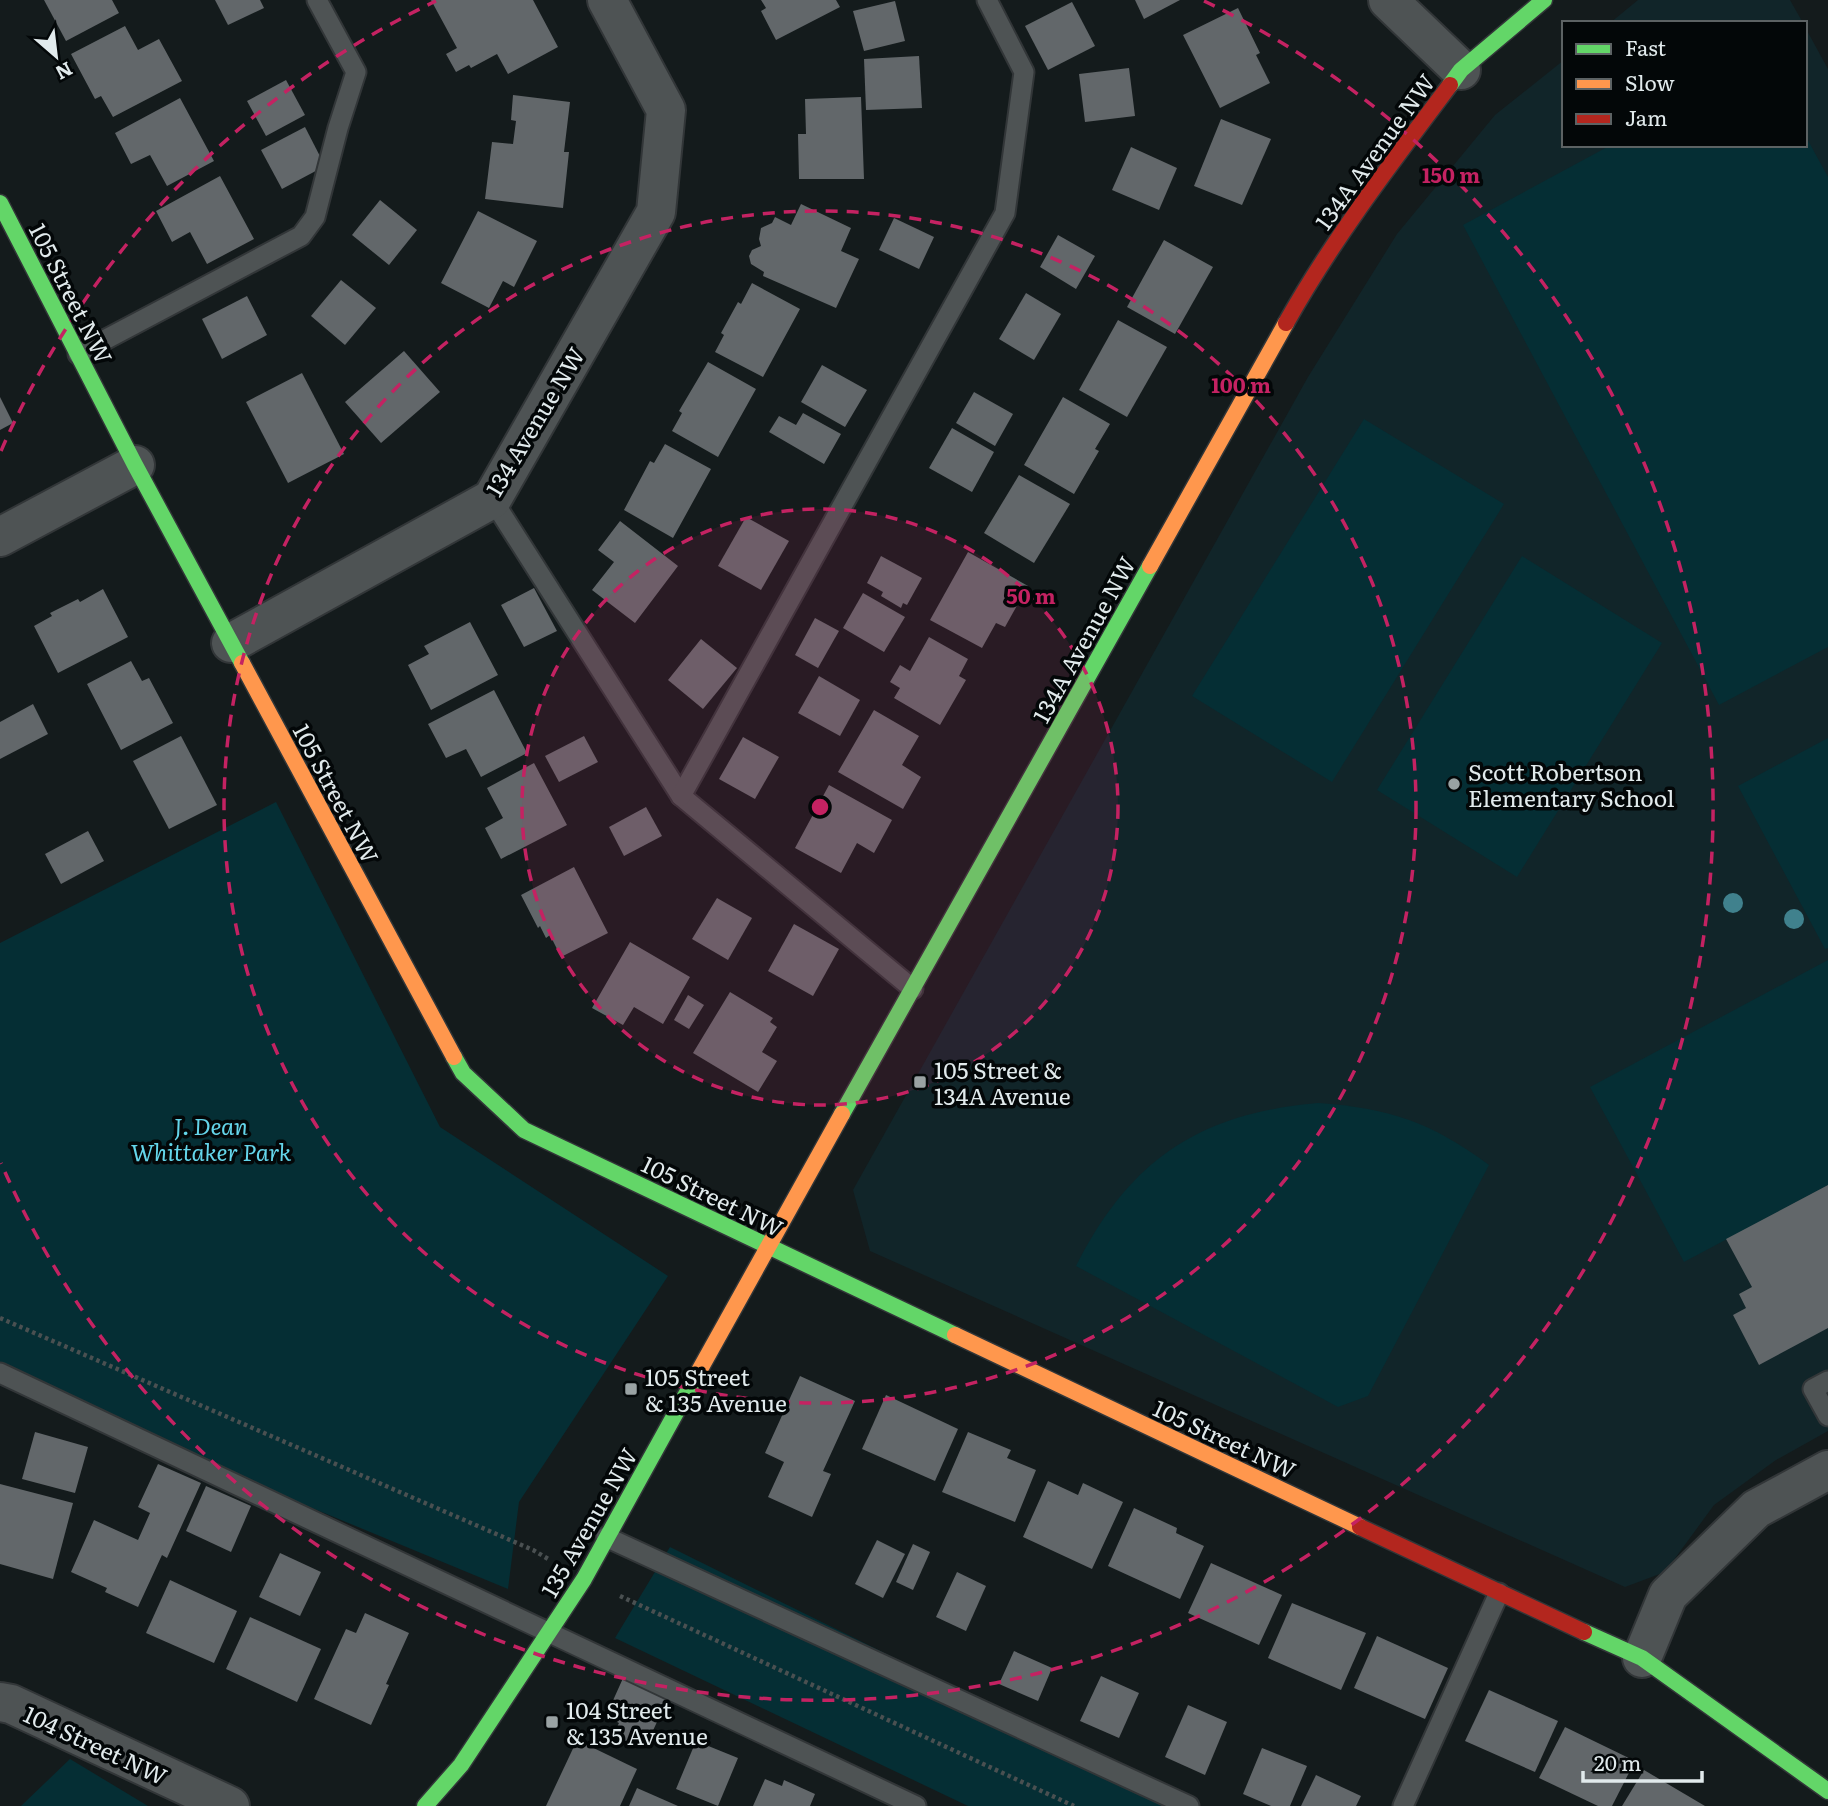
<svg xmlns="http://www.w3.org/2000/svg" width="1828" height="1806" font-family="Literata,serif">
<style>
.built{fill:#112529}
.park{fill:#052e34}
.building{fill:#62676a}
.lines{fill:none;stroke-linecap:round;stroke-linejoin:round}
.lane-casing{stroke:#323638;stroke-width:23}
.street-casing{stroke:#323638;stroke-width:42}
.fast-casing{stroke:#323638;stroke-width:19}
.slow-casing{stroke:#323638;stroke-width:19}
.jam-casing{stroke:#323638;stroke-width:19}
.path{stroke:#4a5051;stroke-width:4.5;stroke-dasharray:3.5 3.5;stroke-linecap:butt}
.lane{stroke:#4e5354;stroke-width:19}
.street{stroke:#4e5354;stroke-width:38}
.fast{stroke:#63d668;stroke-width:16}
.slow{stroke:#ff974d;stroke-width:16}
.jam{stroke:#b3261e;stroke-width:16}
.tree{fill:#40818d}
.ring{fill:none;stroke:#c42262;stroke-width:3.5;stroke-dasharray:12 9}
.poi-dot{fill:#99a2a3;stroke:#030708;stroke-width:2.5}
.labels{text-anchor:middle;dominant-baseline:central;stroke-width:7;stroke-linejoin:round;paint-order:stroke}
.street-label{font-size:23px;fill:#e1eaec;stroke:#030708}
.poi-label{font-size:23px;fill:#e1eaec;stroke:#030708;text-anchor:start}
.park-label{font-size:23px;font-style:italic;fill:#64d5ea;stroke:#030708}
.centre{fill:#c42262;stroke:#030708;stroke-width:3.5}
.ring-label{font-size:21px;text-anchor:middle;font-weight:bold;fill:#c42262;stroke:#030708;stroke-width:7;stroke-linejoin:round;paint-order:stroke}
</style>
<rect width="100%" height="100%" fill="#141b1c"/>
<g class="built">
<polygon points="1638,0 1790,0 1803,23 1610,23"/>
<polygon points="1805,27 1828,69 1828,1431 1776,1460 1714,1505 1665,1572 1625,1587 870,1251 853,1190 1308,377 1397,234 1495,115 1564,60 1564,145 1805,145"/>
</g>
<g class="park">
<polygon points="1805,135 1828,177 1828,647 1719,705 1463,225 1611,145 1805,145"/>
<polygon points="1364,419 1504,504 1332,782 1192,696"/>
<polygon points="1522,556 1662,643 1517,877 1377,790"/>
<polygon points="1828,738 1828,948 1825,949 1738,786"/>
<polygon points="276,802 440,1127 668,1276 519,1502 508,1589 0,1379 0,943"/>
<polygon points="1828,960 1828,1185 1684,1262 1590,1087"/>
<path d="M1318 1103C1389 1108 1431 1122 1489 1165L1368 1396 1338 1407 1076 1266C1129 1160 1200 1113 1318 1103Z"/>
<polygon points="670,1547 1194,1806 968,1806 615,1638"/>
<polygon points="70,1759 148,1806 21,1806"/>
</g>
<g class="building">
<polygon points="44,0 112,0 119,13 66,41"/>
<polygon points="215,0 260,0 264,8 228,25"/>
<polygon points="431,0 533,0 558,47 508,74 497,54 471,68 469,65 456,72 446,54 457,48"/>
<polygon points="761,0 836,0 840,7 776,40 761,11 766,8"/>
<polygon points="1135,0 1180,0 1144,19"/>
<polygon points="895,1 905,41 864,51 853,11"/>
<polygon points="1072,2 1095,46 1048,70 1025,26"/>
<polygon points="1238,8 1260,53 1256,55 1270,83 1220,108 1183,35"/>
<polygon points="125,26 138,50 159,39 182,81 113,117 101,96 95,99 71,54"/>
<polygon points="919,56 922,108 866,110 864,59"/>
<polygon points="1129,68 1135,116 1085,122 1079,74"/>
<polygon points="286,80 305,115 266,136 247,101"/>
<polygon points="513,95 570,102 564,152 569,152 563,208 485,199 492,142 513,144 516,121 511,120"/>
<polygon points="861,97 864,179 799,179 798,134 806,134 805,99"/>
<polygon points="180,98 214,161 167,186 150,155 131,164 115,133"/>
<polygon points="1221,119 1271,139 1242,205 1194,186"/>
<polygon points="305,127 325,166 282,189 261,150"/>
<polygon points="1131,147 1177,168 1159,210 1112,190"/>
<polygon points="220,176 254,239 207,264 190,232 172,242 156,211"/>
<polygon points="380,200 417,230 389,265 352,235"/>
<polygon points="801,204 851,228 841,251 859,259 836,308 763,276 764,272 751,264 749,256 752,250 761,246 759,239 761,228 772,223 775,217 791,225"/>
<polygon points="478,211 537,241 514,287 503,281 489,308 441,283"/>
<polygon points="894,218 934,237 919,269 879,250"/>
<polygon points="1058,235 1095,256 1076,289 1040,267"/>
<polygon points="1164,240 1213,267 1175,334 1127,307"/>
<polygon points="341,280 376,308 345,345 311,316"/>
<polygon points="752,283 800,309 763,377 715,352 724,335 721,333 738,302 741,304"/>
<polygon points="1026,293 1061,314 1034,360 999,339"/>
<polygon points="247,296 267,335 222,359 202,319"/>
<polygon points="1118,320 1167,347 1127,417 1079,390"/>
<polygon points="404,351 440,392 381,443 345,402"/>
<polygon points="708,362 756,389 718,457 672,431 682,413 679,411"/>
<polygon points="822,365 867,390 845,427 801,402"/>
<polygon points="302,373 344,454 288,483 246,402"/>
<polygon points="974,392 1013,414 995,446 956,423"/>
<polygon points="0,397 13,423 0,430"/>
<polygon points="1063,397 1110,424 1095,449 1099,451 1074,494 1024,465"/>
<polygon points="803,413 841,434 824,464 769,432 779,416 796,425"/>
<polygon points="952,428 994,452 972,492 929,468"/>
<polygon points="665,444 711,469 673,538 624,510 650,461 654,463"/>
<polygon points="1019,475 1070,504 1034,563 984,533"/>
<polygon points="746,517 789,541 761,590 718,566"/>
<polygon points="620,521 678,566 635,623 592,590 614,562 598,550"/>
<polygon points="968,552 1028,586 1005,627 996,623 982,648 930,620"/>
<polygon points="881,556 922,578 907,605 903,603 901,608 881,596 883,592 867,583"/>
<polygon points="534,588 557,631 524,647 501,605"/>
<polygon points="103,589 128,637 58,673 34,626 52,616 50,613 78,599 80,602"/>
<polygon points="863,593 905,617 884,652 843,628"/>
<polygon points="815,618 839,631 818,668 795,655"/>
<polygon points="470,622 498,675 431,710 408,665 429,654 424,646"/>
<polygon points="929,637 968,659 959,676 966,680 940,725 894,698 900,688 890,682 900,665 910,671"/>
<polygon points="701,639 737,668 703,709 668,680"/>
<polygon points="131,661 142,681 149,678 173,723 121,750 87,684"/>
<polygon points="819,676 860,700 840,736 798,713"/>
<polygon points="494,690 527,753 481,777 466,749 446,758 428,724"/>
<polygon points="33,704 48,734 0,759 0,722"/>
<polygon points="874,710 919,736 902,765 921,777 903,809 838,772"/>
<polygon points="181,736 217,805 169,829 133,761"/>
<polygon points="584,736 598,762 559,782 545,756"/>
<polygon points="743,737 779,757 755,799 719,779"/>
<polygon points="534,763 567,825 501,859 485,828 503,818 487,788"/>
<polygon points="829,785 892,820 874,853 857,843 841,873 795,848"/>
<polygon points="646,807 662,836 624,856 609,827"/>
<polygon points="88,831 104,861 61,884 45,854"/>
<polygon points="574,867 608,933 561,957 550,935 546,938 540,926 538,928 521,895"/>
<polygon points="717,898 752,918 728,960 692,939"/>
<polygon points="794,924 839,949 813,996 768,971"/>
<polygon points="630,942 690,977 663,1024 634,1007 623,1025 592,1008"/>
<polygon points="730,992 773,1018 770,1022 777,1027 762,1052 777,1061 758,1092 693,1053"/>
<polygon points="688,995 704,1005 689,1029 674,1020"/>
<polygon points="1828,1185 1828,1328 1759,1365 1733,1315 1746,1308 1739,1294 1752,1287 1726,1239"/>
<polygon points="800,1376 855,1401 823,1471 831,1474 812,1517 768,1497 784,1462 765,1453"/>
<polygon points="886,1395 958,1429 935,1481 862,1449"/>
<polygon points="35,1432 88,1447 75,1493 22,1479"/>
<polygon points="968,1432 1011,1450 1007,1458 1036,1470 1015,1522 942,1492"/>
<polygon points="158,1464 201,1483 167,1558 162,1555 138,1607 105,1592 107,1588 71,1572 94,1520 138,1540 150,1513 138,1507"/>
<polygon points="1048,1481 1078,1495 1083,1483 1123,1502 1092,1569 1023,1537"/>
<polygon points="0,1484 73,1503 53,1579 0,1564"/>
<polygon points="206,1486 251,1506 231,1552 186,1531"/>
<polygon points="1134,1508 1177,1528 1176,1533 1204,1546 1180,1599 1108,1566"/>
<polygon points="877,1540 905,1554 883,1598 855,1584"/>
<polygon points="913,1544 930,1552 913,1590 896,1582"/>
<polygon points="280,1553 321,1572 300,1616 259,1597"/>
<polygon points="1211,1563 1282,1595 1259,1645 1188,1613"/>
<polygon points="957,1572 986,1586 966,1631 936,1617"/>
<polygon points="170,1580 237,1611 214,1663 146,1633"/>
<polygon points="1292,1603 1366,1633 1341,1690 1268,1658"/>
<polygon points="365,1613 409,1633 386,1684 389,1685 371,1725 314,1699 346,1629 356,1633"/>
<polygon points="250,1617 321,1649 297,1702 226,1669"/>
<polygon points="1377,1636 1448,1668 1425,1719 1354,1688"/>
<polygon points="1014,1651 1052,1668 1038,1701 999,1684"/>
<polygon points="624,1676 669,1696 650,1737 640,1733 634,1745 613,1735 619,1723 606,1716"/>
<polygon points="1101,1676 1139,1693 1119,1738 1080,1721"/>
<polygon points="1489,1690 1558,1721 1535,1772 1465,1741"/>
<polygon points="1188,1705 1227,1722 1205,1775 1165,1757"/>
<polygon points="1565,1727 1635,1761 1612,1806 1598,1806 1539,1778"/>
<polygon points="577,1740 637,1769 620,1806 546,1806"/>
<polygon points="696,1741 738,1758 718,1806 676,1789"/>
<polygon points="1262,1748 1307,1766 1290,1806 1271,1806 1243,1794"/>
<polygon points="1644,1770 1705,1806 1622,1806"/>
<polygon points="1316,1775 1361,1796 1356,1806 1301,1806"/>
<polygon points="765,1779 782,1786 784,1780 815,1794 810,1806 753,1806"/>
<polygon points="637,1788 678,1806 629,1806"/>
</g>
<g class="lines">
<g class="lane-casing">
<g id="lane">
<polyline points="78,354 301,236 315,217 338,128 356,72 317,0"/>
<polyline points="492,499 681,796 913,989"/>
<polyline points="681,796 1005,213 1024,72 987,0"/>
<polyline points="0,1373 916,1806"/>
<polyline points="1828,1381 1813,1389 1828,1416"/>
<polyline points="606,1537 1189,1806"/>
<polyline points="1403,1806 1499,1593"/>
</g>
</g>
<g class="street-casing">
<g id="street">
<polyline points="1388,0 1461,70"/>
<polyline points="0,537 135,465"/>
<polyline points="231,643 492,499 656,212 666,110 607,0"/>
<polyline points="1642,1658 1668,1595 1756,1509 1828,1470"/>
<polyline points="0,1702 11,1704 230,1806"/>
</g>
</g>
<g class="fast-casing">
<g id="fast">
<polyline points="1450,85 1461,70 1544,0"/>
<polyline points="0,203 135,465 242,663"/>
<polyline points="454,1057 463,1073 524,1130 955,1335"/>
<polyline points="842,1114 1150,566"/>
<polyline points="1584,1632 1642,1658 1828,1791"/>
<polyline points="425,1806 461,1765 584,1579 699,1371"/>
</g>
</g>
<g class="slow-casing">
<g id="slow">
<polyline points="1150,566 1286,323"/>
<polyline points="242,663 454,1057"/>
<polyline points="955,1335 1360,1527"/>
<polyline points="699,1371 842,1114"/>
</g>
</g>
<g class="jam-casing">
<g id="jam">
<path d="M1286 323C1333 239 1392 162 1450 85"/>
<polyline points="1360,1527 1584,1632"/>
</g>
</g>
<g class="path">
<polyline points="0,1318 533,1550 550,1560"/>
<polyline points="620,1596 1074,1806"/>
</g>
<use href="#lane" class="lane"/>
<use href="#street" class="street"/>
<use href="#fast" class="fast"/>
<use href="#slow" class="slow"/>
<use href="#jam" class="jam"/>
</g>
<g class="tree">
<circle cx="1733" cy="903" r="10"/>
<circle cx="1794" cy="919" r="10"/>
</g>
<circle cx="820" cy="807" r="298" fill="#c42262" fill-opacity=".12"/>
<g class="ring">
<circle cx="820" cy="807" r="298"/>
<circle cx="820" cy="807" r="596"/>
<path d="M1 451A893 893 0 0 1 436 1M1204 1A893 893 0 1 1 1 1163"/>
</g>
<g class="poi-dot">
<circle cx="1454" cy="784" r="7"/>
<rect x="913" y="1075" width="14" height="14" rx="3.5"/>
<rect x="624" y="1382" width="14" height="14" rx="3.5"/>
<rect x="545" y="1715" width="14" height="14" rx="3.5"/>
</g>
<g class="labels">
<g class="street-label">
<text transform="translate(1374 151) rotate(-54)">134A Avenue NW</text>
<text transform="translate(72 293) rotate(63)">105 Street NW</text>
<text transform="translate(534 421) rotate(-59)">134 Avenue NW</text>
<text transform="translate(1083 639) rotate(-61)">134A Avenue NW</text>
<text transform="translate(337 793) rotate(62)">105 Street NW</text>
<text transform="translate(713 1195) rotate(26)">105 Street NW</text>
<text transform="translate(1225 1438) rotate(25)">105 Street NW</text>
<text transform="translate(588 1522) rotate(-60)">135 Avenue NW</text>
<text transform="translate(96 1744) rotate(25)">104 Street NW</text>
</g>
<g class="poi-label">
<text x="1468" y="771">Scott Robertson<tspan x="1468" dy="26">Elementary School</tspan></text>
<text x="934" y="1069">105 Street &amp;<tspan x="934" dy="26">134A Avenue</tspan></text>
<text x="645" y="1376">105 Street<tspan x="645" dy="26">&amp; 135 Avenue</tspan></text>
<text x="566" y="1709">104 Street<tspan x="566" dy="26">&amp; 135 Avenue</tspan></text>
</g>
<g class="park-label">
<text x="211" y="1125">J. Dean<tspan x="211" dy="26">Whittaker Park</tspan></text>
</g>
</g>
<circle cx="820" cy="807" r="10" class="centre"/>
<g class="ring-label">
<text x="1451" y="183">150 m</text>
<text x="1241" y="393">100 m</text>
<text x="1031" y="604">50 m</text>
</g>
<rect x="1562" y="21" width="245" height="126" fill="#030708" stroke="#5c6263" stroke-width="2"/>
<rect x="1576" y="44" width="35" height="10" fill="#63d668" stroke="#5c6263" stroke-width="2"/>
<text x="1625" y="56" font-size="21" fill="#e1eaec">Fast</text>
<rect x="1576" y="79" width="35" height="10" fill="#ff974d" stroke="#5c6263" stroke-width="2"/>
<text x="1625" y="91" font-size="21" fill="#e1eaec">Slow</text>
<rect x="1576" y="114" width="35" height="10" fill="#b3261e" stroke="#5c6263" stroke-width="2"/>
<text x="1625" y="126" font-size="21" fill="#e1eaec">Jam</text>
<g transform="translate(56 56) rotate(152)" stroke="#030708" stroke-width="5" paint-order="stroke">
<path d="M0-5L12 26L0 18L-12 26Z" fill="#e1eaec"/>
<text y="-10" font-size="19" font-weight="bold" text-anchor="middle" fill="#e1eaec">N</text>
</g>
<path d="M1583 1771v10h119v-10" fill="none" stroke="#e1eaec" stroke-width="3.5"/>
<text x="1594" y="1771" font-size="21" fill="#e1eaec" stroke="#030708" stroke-width="5" paint-order="stroke">20 m</text>
</svg>
